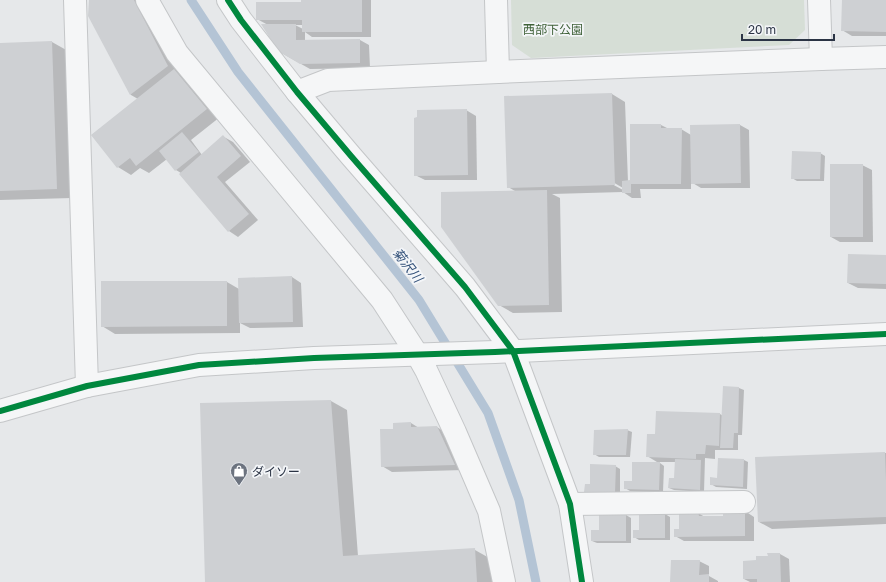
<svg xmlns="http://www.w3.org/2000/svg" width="886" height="582" font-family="'Golos Text','Noto Sans JP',sans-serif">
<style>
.green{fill:#d6ded6}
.shadow{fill:#0003;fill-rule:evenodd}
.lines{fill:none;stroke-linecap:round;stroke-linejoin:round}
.stream{stroke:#b4c4d5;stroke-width:9}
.building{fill:#ced0d3}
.minor-casing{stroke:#c4c6c8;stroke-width:24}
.minor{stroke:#f5f6f7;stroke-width:22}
.cycleway-casing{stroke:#f4f6f9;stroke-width:8}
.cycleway{stroke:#00873e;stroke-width:6}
.labels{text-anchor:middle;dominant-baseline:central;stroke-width:3.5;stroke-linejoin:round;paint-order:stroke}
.park-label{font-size:12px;fill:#3f6138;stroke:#f4f6f9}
.poi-label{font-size:12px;fill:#2b3445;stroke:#f4f6f9;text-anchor:start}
.water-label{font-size:13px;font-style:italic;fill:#34527a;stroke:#f4f6f9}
</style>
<rect width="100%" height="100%" fill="#e6e8ea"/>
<polygon class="green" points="511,0 804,0 805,30 789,45 531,58 512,45"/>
<g class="shadow">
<polygon points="90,0 143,0 220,117 191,140 202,155 224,137 233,142 250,162 225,182 258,220 238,237 229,231 180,174 181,173 176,170 167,159 149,173 140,168 131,175 118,167 92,135 138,99 131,95 89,16"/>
<path d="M302 0H371V37H312L305 32V41L360 40 369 45 370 68 310 69 278 51 268 25 257 19 302 3ZM295 25H303V29Z"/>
<polygon points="843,0 886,0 886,36 852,36 842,30"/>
<polygon points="52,42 68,51 72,198 0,200 0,44"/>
<path d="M612 94 625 102 628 182 631 181 661 125 669 129H681L691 135 740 125 749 130 750 188H701L691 182V189H640L641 198H632L623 192 552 194 560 198 562 312 513 313 499 305 515 191 508 187ZM611 181 623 188V190L610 183Z"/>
<polygon points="466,110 476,116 477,180 425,180 415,175"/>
<polygon points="820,153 825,156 824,181 797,181 792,178"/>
<polygon points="862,165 872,170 873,242 840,242 831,237"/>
<polygon points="886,256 886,289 858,288 848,283"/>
<polygon points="292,277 301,283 303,327 250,328 240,323 240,333 115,334 102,326 102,282 227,282 239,289"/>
<polygon points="724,387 739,388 744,390 742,435 738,435 738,450 715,450 715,459 705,458 704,492 674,490 669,488 675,479 676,462 657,462 647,456 656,435 720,414 723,416"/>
<polygon points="331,401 347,410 358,556 475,550 491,559 492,582 206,582"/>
<polygon points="411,423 419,428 437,427 446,433 464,470 392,472 382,466 394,430"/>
<polygon points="627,430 632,432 630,457 599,457 594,454"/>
<polygon points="884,453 886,453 886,524 772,529 759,522"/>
<polygon points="744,460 748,462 747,489 716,487 711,484"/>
<polygon points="660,463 664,466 663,492 630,491 625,488"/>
<polygon points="615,466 620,469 620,495 590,494 585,492 591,485"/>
<polygon points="745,511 754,517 754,541 684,541 675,536 698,513 705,517 724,517"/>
<polygon points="665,514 670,517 670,540 639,540 634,537 640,531 640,515"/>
<polygon points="600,515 626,515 631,518 631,543 597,543 592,541 600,531"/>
<polygon points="780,554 789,559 790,582 750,582 744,579 757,561"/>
<polygon points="699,561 709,566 709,576 718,581 718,582 671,582"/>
</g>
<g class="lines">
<polyline class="stream" points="191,0 238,72 419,300 488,413 519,500 536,582"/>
</g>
<g class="building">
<polygon points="89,0 134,0 168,66 130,95 88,16"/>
<polygon points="301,0 362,0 362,32 302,32 302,20 256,20 256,2 301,2"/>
<polygon points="842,0 886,0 886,32 841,31"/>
<polygon points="261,24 296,24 296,40 360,39 360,63 300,64 278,51"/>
<polygon points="52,41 57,189 0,191 0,43"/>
<polygon points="174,69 207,109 136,166 130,158 117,168 91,135"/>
<polygon points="612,93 615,185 507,188 504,96"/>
<polygon points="467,109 468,175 414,176 414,118 417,117 417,110"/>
<polygon points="630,124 661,124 661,128 682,128 681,184 631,184 631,193 622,193 622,181 630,180"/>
<polygon points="740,124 741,183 691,184 690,125"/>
<polygon points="182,132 199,152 175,171 159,151"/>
<polygon points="223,135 241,156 217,177 249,214 228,232 179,174"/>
<polygon points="792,151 821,152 820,179 791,179"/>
<rect x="830" y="164" width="33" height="73"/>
<polygon points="547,190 549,305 498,306 441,227 441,192"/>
<polygon points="848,254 886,255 886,284 847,283"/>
<polygon points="292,276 293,322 239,323 238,278"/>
<polygon points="101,281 227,281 227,326 101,327"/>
<polygon points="723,386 739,387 738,433 734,433 733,448 720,448"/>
<polygon points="331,400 343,556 475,548 477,582 205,582 200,403"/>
<polygon points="656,411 720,413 719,446 706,445 705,454 696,454 696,459 646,457 647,434 655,434"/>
<polygon points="411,422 411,427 437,426 455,465 381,467 380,429 393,429 393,423"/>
<polygon points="628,429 626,455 593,455 594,430"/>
<polygon points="885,452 886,480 886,517 758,522 755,457"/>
<polygon points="718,458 744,459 743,487 710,485 710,477 717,478"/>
<polygon points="675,459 701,460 700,490 668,488 669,478 674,478"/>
<polygon points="632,462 660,462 659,490 624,489 624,481 632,481"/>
<polygon points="590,464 616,465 615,493 584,492 585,484 590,484"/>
<polygon points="723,510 745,510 745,536 674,537 674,529 679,529 679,511 698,512 699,516 723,516"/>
<polygon points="665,513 665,538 633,538 633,530 639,530 639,514"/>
<polygon points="599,514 626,514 626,541 591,541 591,530 599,530"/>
<polygon points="767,553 780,553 781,582 757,582 757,579 743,579 743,561 756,560 756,556 768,556"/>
<polygon points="671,560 700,560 699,575 709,574 709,582 670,582"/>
</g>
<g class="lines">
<g class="minor-casing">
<g id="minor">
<polyline points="75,0 87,386"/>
<polyline points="147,0 177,53 382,300 417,354 426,370 455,432 489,511 504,582"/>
<polyline points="228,0 241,20 297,92 351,156 465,287 513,351 570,504 582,582"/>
<polyline points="496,0 498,72"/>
<polyline points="819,0 821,59"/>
<polyline points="297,92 328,80 498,72 821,59 886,57"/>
<polyline points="0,411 87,386 199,365 314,358 495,352 886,334"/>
<polyline points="570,504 744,502"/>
</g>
</g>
<use href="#minor" class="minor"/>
<g class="cycleway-casing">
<g id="cycleway">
<polyline points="228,0 241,20 297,92 351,156 465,287 513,351 570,504 582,582"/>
<polyline points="0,411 87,386 199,365 314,358 495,352 886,334"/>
</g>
</g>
<use href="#cycleway" class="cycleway"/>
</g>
<defs>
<g id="shop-pin" transform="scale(0.9)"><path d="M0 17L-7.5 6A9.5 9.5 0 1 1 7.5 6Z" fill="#6c737f" stroke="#f4f6f9"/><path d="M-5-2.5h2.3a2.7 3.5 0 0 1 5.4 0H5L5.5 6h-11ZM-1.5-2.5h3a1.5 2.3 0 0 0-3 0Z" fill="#fff"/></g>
</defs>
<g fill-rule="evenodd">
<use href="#shop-pin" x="239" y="471"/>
</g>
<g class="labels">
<g class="park-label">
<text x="553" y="29">西部下公園</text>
</g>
<g class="poi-label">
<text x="252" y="471">ダイソー</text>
</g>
<g class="water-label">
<text transform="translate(408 265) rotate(52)">菊沢川</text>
</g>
</g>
<path d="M742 34v6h92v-6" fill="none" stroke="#2b3445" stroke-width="2"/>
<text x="748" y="34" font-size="12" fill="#2b3445" stroke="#f4f6f9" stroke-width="3" paint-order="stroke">20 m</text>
</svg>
